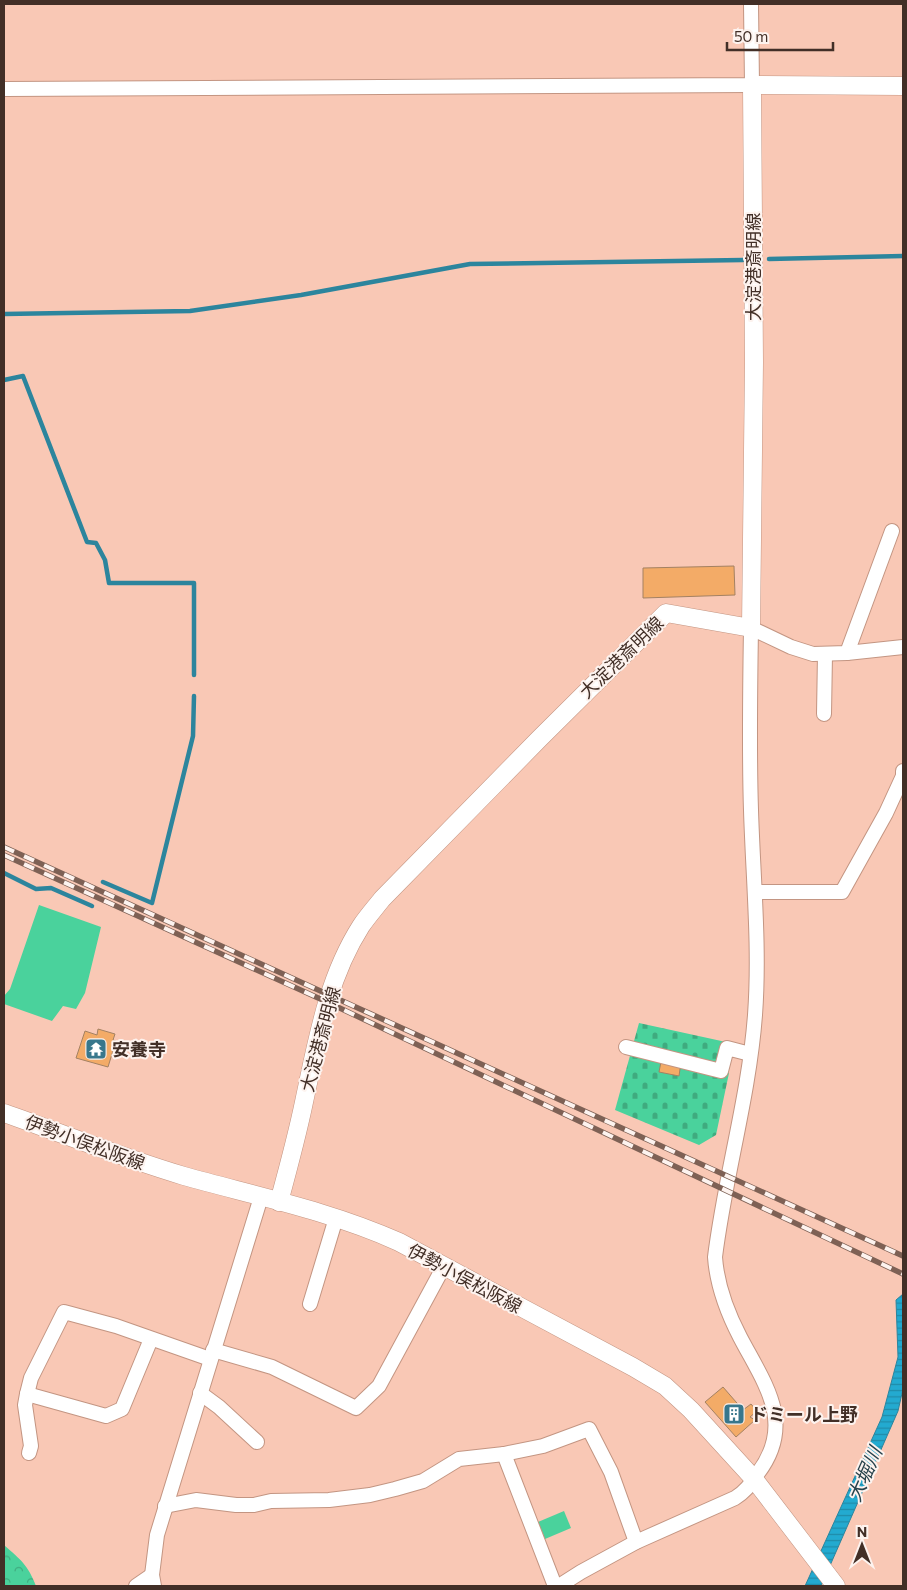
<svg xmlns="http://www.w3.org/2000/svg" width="907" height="1590" font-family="Commissioner,'Noto Sans JP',sans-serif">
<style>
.green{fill:#4ad29c}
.forest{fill:url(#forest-crowns)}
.cemetery{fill:url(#cemetery-stones)}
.water{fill:url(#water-rules);stroke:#2c859d}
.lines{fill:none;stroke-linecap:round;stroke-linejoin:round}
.stream{stroke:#2c859d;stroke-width:4.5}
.building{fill:#f3ab67;stroke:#a48162}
.minor-casing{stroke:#c39582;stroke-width:16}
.major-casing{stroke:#c39582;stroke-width:19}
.minor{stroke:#fff;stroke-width:14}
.major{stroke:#fff;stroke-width:18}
.rail-casing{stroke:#7e6155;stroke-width:5.5}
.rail{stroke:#fdf3ef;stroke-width:4;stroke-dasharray:11;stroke-linecap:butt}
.labels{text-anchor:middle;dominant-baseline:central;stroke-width:4;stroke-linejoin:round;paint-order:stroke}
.street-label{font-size:18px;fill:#422f27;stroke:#fdf3ef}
.poi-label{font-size:18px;font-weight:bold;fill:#422f27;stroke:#fdf3ef;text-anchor:start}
.water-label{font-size:19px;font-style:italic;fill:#28434c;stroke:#fdf3ef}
</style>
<defs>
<pattern id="forest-crowns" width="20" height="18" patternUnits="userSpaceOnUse" patternTransform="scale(1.25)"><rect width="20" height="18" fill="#4ad29c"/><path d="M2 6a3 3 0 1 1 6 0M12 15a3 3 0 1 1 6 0" fill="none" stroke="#3fab7f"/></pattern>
<pattern id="cemetery-stones" width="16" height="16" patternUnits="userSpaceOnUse" patternTransform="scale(1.25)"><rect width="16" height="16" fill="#4ad29c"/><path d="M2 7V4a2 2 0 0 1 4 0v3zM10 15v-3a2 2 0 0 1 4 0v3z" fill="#3fab7f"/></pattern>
<pattern id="water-rules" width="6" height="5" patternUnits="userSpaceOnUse" patternTransform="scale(1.25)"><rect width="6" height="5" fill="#23aad0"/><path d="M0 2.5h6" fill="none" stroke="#208ba9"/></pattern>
</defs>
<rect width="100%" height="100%" fill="#f9c8b5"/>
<g class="green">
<polygon points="39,905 101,927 85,993 76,1009 63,1006 52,1021 4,1004 4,996 10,989"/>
<polygon points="564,1511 571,1528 545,1539 538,1522"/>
</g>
<path class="forest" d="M4 1545C21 1560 28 1565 36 1586H4Z"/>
<polygon class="cemetery" points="639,1023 726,1042 719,1066 729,1073 716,1135 699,1145 615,1110"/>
<polygon class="water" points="903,1294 903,1389 898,1411 821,1586 805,1586 882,1417 898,1357 896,1300"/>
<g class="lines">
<g class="stream">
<polyline points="769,259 903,256"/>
<polyline points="4,314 190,311 301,295 470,264 743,260"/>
<polyline points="4,380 23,376 87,542 96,543 105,560 109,583 194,583 194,675"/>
<polyline points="4,873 36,889 51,888 92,906"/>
<polyline points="103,882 152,903 193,736 194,696"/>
</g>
</g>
<g class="building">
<polygon points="734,566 735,595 643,598 643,568"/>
<polygon points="98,1029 115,1034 113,1040 116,1041 108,1067 76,1058 85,1031 97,1035"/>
<polygon points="662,1057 681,1062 679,1076 659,1072"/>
<polygon points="723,1387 743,1410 751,1404 757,1411 750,1417 755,1420 736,1437 705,1402"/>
</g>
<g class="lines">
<g class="minor-casing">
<g id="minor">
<polyline points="4,89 752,85 751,4"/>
<polyline points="847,653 892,531"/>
<polyline points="824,714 825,654"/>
<polyline points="755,892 842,892 886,813 903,776 903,771"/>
<polyline points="626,1047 721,1071 727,1048 750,1054"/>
<polyline points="310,1304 336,1218"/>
<polyline points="213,1350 272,1367 356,1408 379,1386 444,1266"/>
<polyline points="200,1393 219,1407 257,1442"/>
<polyline points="27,1394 106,1416 122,1409 151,1339"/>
<polyline points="29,1453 31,1446 25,1405 27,1394 31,1378 64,1312 116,1326 210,1359"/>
<polyline points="504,1454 555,1586"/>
<polyline points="165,1506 196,1500 236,1505 254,1505 271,1501 329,1500 370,1495 395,1489 423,1481 459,1459 504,1454 543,1446 589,1429 611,1472 636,1542"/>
<polyline points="136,1586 152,1575"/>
<polyline points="154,1586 152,1575 157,1535 261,1197"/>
<path d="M559 1586 581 1572 636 1542 735 1498C745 1492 752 1483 758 1473 796 1423 764 1383 740 1337 727 1312 717 1286 715 1257 725 1176 749 1096 755 1015 760 947 753 878 751 810 749 750 750 689 751 628L791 647 813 654 847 653 903 647"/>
</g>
</g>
<g class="major-casing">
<g id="major">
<path d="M4 1113C64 1134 123 1158 184 1176 256 1196 330 1211 399 1242L633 1367 665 1386 691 1410 754 1479 836 1586"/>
<path d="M279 1202C288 1169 297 1136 304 1102 317 1042 327 979 361 926 367 917 375 908 382 899L539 739 666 613 751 628 754 362 752 85 903 86"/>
</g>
</g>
<use href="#minor" class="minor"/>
<use href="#major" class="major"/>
<g class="rail-casing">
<g id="rail">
<polyline points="4,847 903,1256"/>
<polyline points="4,855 327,1002 903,1274"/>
</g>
</g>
<use href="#rail" class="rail"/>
</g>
<defs>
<g id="temple-square" transform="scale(1.125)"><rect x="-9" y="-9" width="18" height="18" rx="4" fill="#38778c" stroke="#fdf3ef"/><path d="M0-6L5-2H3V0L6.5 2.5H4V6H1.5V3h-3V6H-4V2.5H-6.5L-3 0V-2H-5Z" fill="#fff"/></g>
<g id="building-square" transform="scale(1.125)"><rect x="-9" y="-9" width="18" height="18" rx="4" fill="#38778c" stroke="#fdf3ef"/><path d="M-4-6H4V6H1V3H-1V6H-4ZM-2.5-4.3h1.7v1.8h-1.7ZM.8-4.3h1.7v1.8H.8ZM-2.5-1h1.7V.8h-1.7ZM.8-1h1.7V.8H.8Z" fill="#fff"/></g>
</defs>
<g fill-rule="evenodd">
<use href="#temple-square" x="96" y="1049"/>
<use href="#building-square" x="734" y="1414"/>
</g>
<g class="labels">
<g class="street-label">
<text transform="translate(753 267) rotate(-90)">大淀港斎明線</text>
<text transform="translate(621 657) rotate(-44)">大淀港斎明線</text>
<text transform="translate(320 1039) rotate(-75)">大淀港斎明線</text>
<text transform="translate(85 1142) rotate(20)">伊勢小俣松阪線</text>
<text transform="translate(465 1278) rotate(28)">伊勢小俣松阪線</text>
</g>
<g class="poi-label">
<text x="112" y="1049">安養寺</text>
<text x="750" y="1414">ドミール上野</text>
</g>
<g class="water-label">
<text transform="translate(864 1474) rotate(-66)">大堀川</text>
</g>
</g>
<rect width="907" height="1590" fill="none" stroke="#422f27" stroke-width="10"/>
<g transform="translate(862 1545)" stroke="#fdf3ef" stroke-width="4" paint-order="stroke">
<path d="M0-4L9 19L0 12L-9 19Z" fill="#422f27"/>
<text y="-8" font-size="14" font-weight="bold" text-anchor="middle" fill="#422f27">N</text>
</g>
<path d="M727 42v8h106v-8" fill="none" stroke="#422f27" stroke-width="2.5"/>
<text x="734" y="42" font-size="15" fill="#422f27" stroke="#fdf3ef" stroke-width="4" paint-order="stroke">50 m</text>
</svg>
